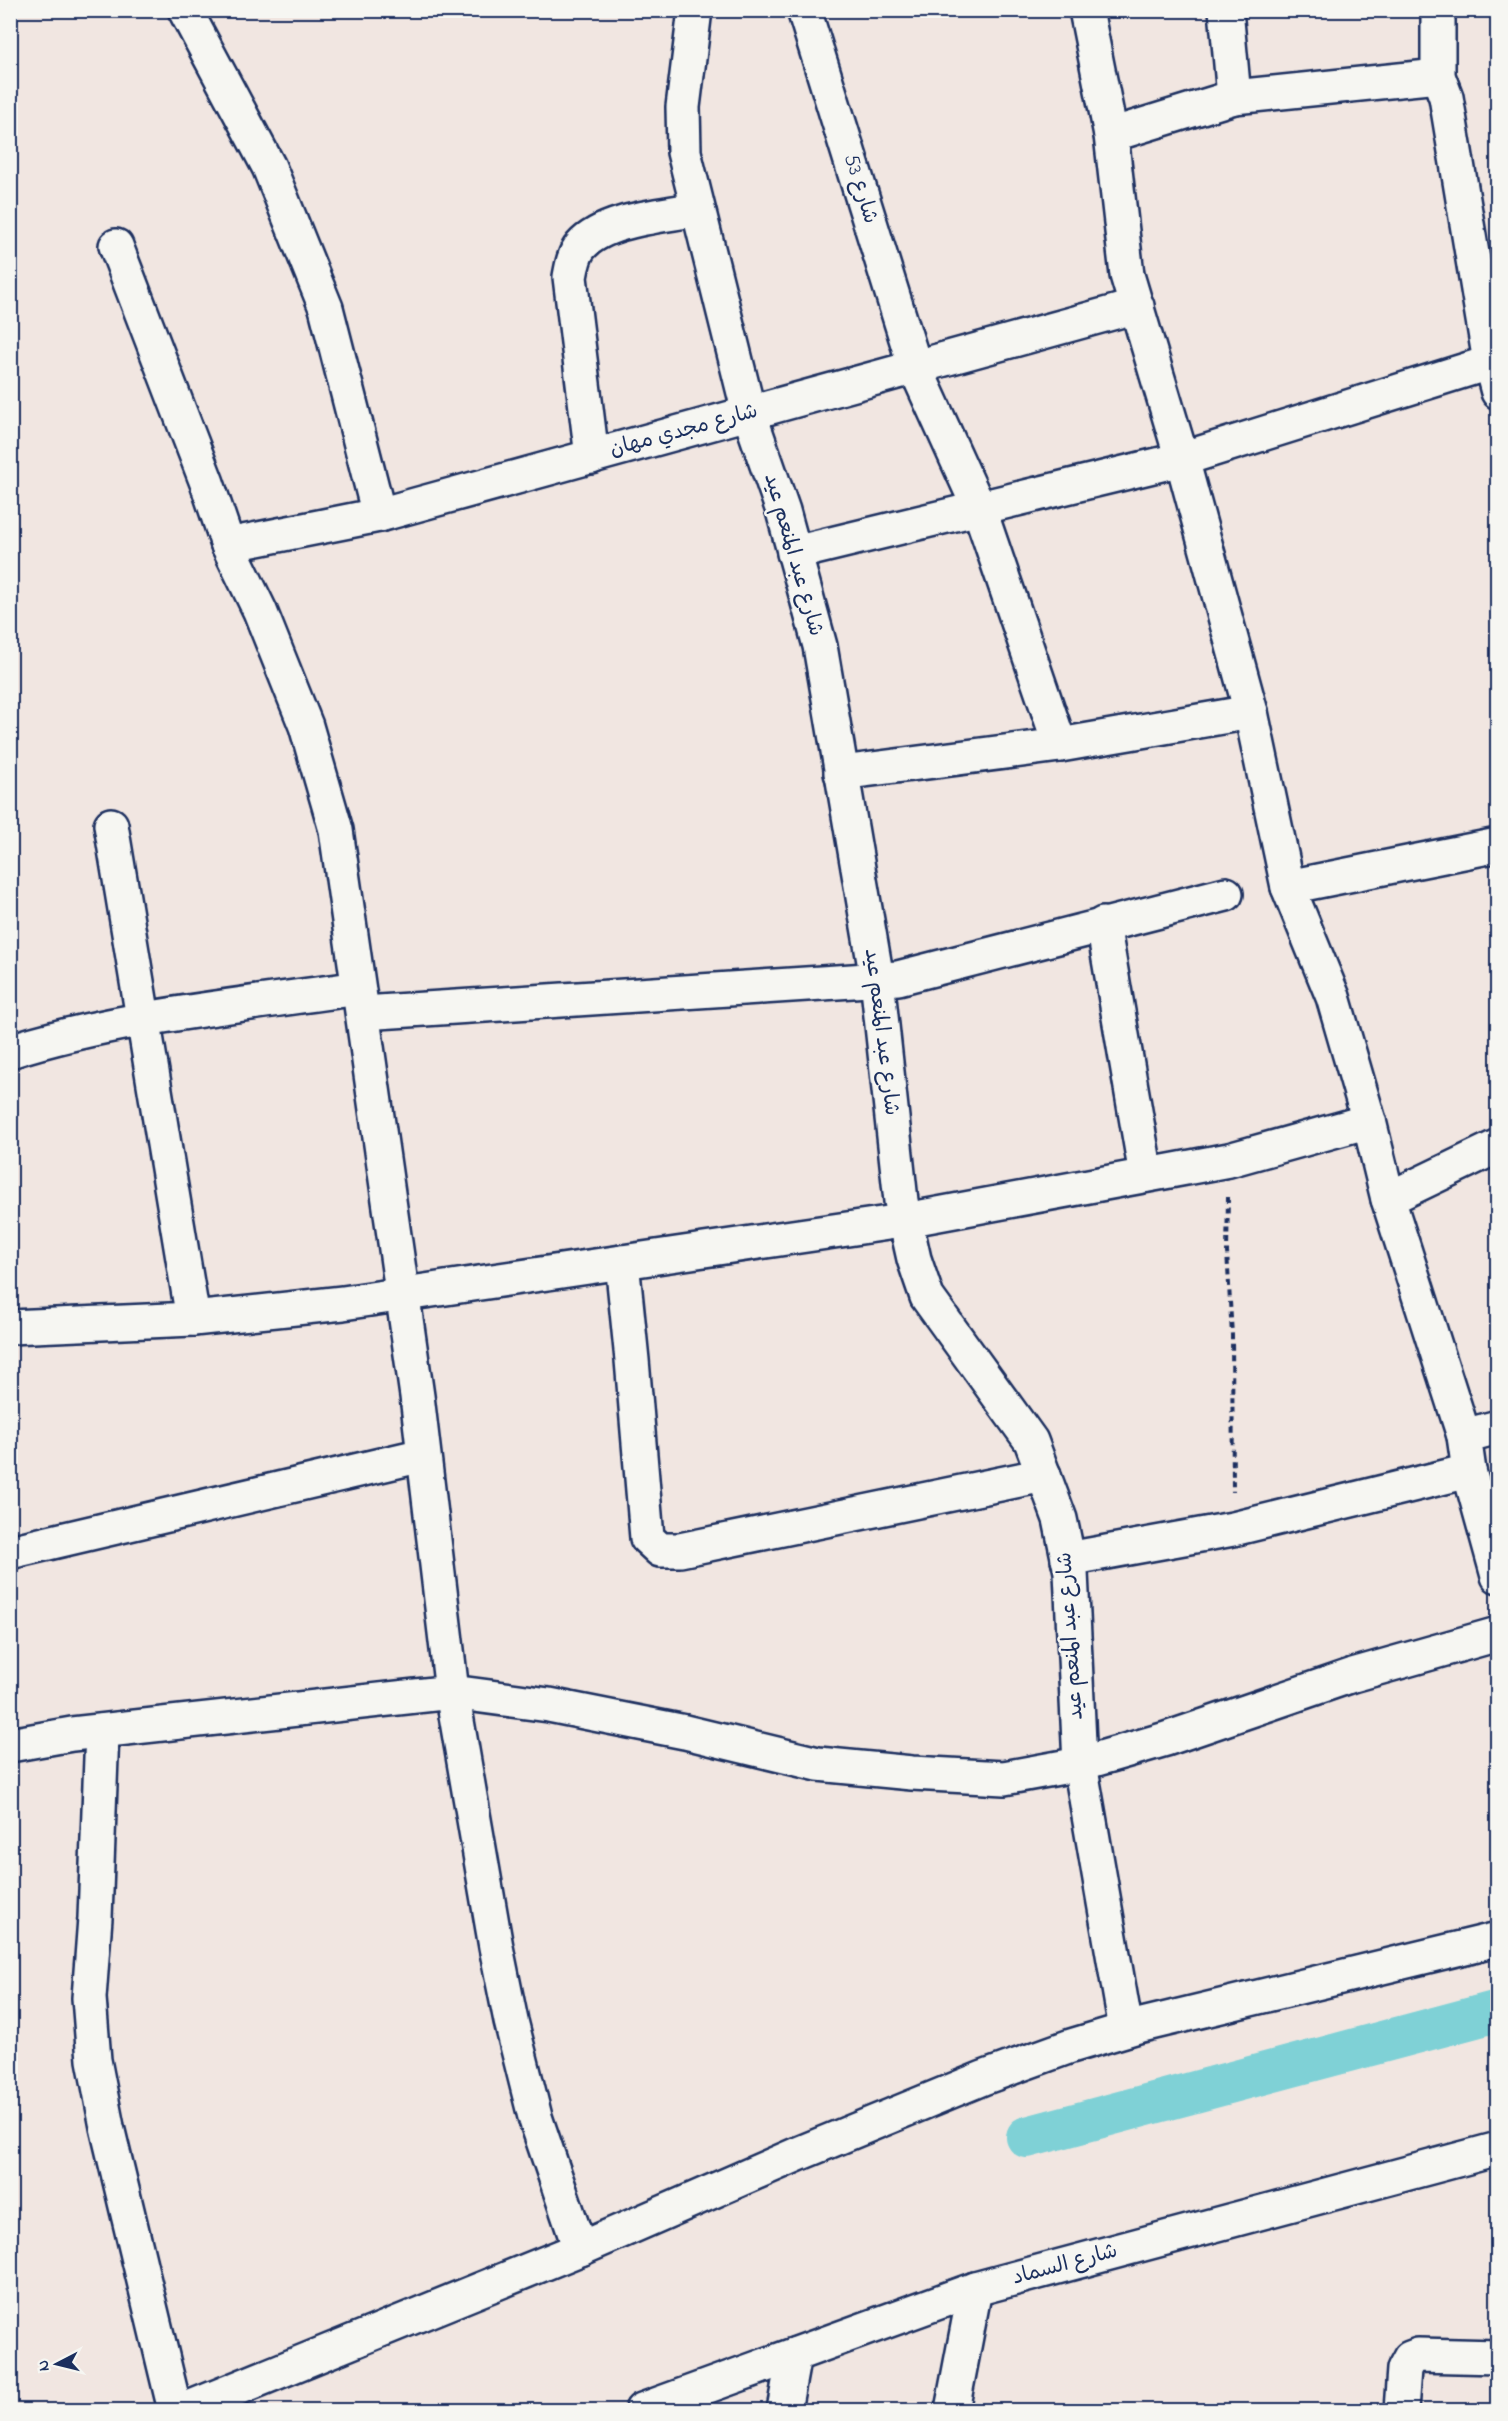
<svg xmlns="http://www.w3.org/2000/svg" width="1508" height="2421" font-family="'Indie Flower','Playpen Sans Arabic',sans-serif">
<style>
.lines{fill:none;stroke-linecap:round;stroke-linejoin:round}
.canal{stroke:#7fd1d6;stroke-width:42}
.minor-casing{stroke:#1b2f5e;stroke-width:38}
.trunk-casing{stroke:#1b2f5e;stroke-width:38}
.path{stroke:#1b2f5e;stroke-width:4;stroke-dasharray:6 4.5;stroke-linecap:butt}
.minor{stroke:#f6f6f2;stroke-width:33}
.trunk{stroke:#f6f6f2;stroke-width:33}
.labels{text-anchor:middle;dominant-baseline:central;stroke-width:5;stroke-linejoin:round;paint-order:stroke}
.street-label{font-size:21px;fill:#1b2f5e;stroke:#f6f6f2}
</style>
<rect width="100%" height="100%" fill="#f1e6e1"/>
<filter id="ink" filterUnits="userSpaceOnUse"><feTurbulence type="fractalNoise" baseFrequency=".0167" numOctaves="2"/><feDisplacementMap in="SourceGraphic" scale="12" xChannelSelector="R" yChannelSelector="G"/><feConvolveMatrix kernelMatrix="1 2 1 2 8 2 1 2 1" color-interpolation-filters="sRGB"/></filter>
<g filter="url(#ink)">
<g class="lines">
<polyline class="canal" points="1027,2137 1498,2011"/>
<g class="minor-casing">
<g id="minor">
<polyline points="185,10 269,167 326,308 379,515"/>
<polyline points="695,10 683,107 684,152 749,413 783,511 820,646 877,979 901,1201 914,1259 927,1297 1031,1441 1060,1519 1071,1572 1080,1764 1126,2029"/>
<polyline points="804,10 915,367 979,508 1060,745 1251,712"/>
<polyline points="1086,10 1111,135 1127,275 1182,459 1251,712 1288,887 1333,997 1369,1121 1388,1199 1464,1436 1469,1471 1498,1576"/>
<polyline points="1226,10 1234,97"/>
<polyline points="1438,10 1438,76 1446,97 1490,362 1498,392"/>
<polyline points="1111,135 1234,97 1438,76"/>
<polyline points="116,246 207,483 228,545 260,611 306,726 336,830 417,1396 452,1692 496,1947 511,2021 535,2117 580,2249"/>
<path d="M592 457 570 277C572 266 574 254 581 246 605 219 663 216 697 209"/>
<polyline points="228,545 379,515 1137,306"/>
<polyline points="794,553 1182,459 1498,360"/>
<polyline points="841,773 1060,745"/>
<polyline points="111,825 193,1319"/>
<polyline points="1288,887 1498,845"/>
<polyline points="1103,924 1146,1175"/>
<polyline points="363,1013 898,978 1226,894"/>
<path d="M10 1051C119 1016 246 1005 358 988"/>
<polyline points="1388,1199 1498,1146"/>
<polyline points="622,1262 632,1360 647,1538 660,1550 680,1550 1044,1475"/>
<polyline points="10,1327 193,1319 343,1303 895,1222 1229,1160 1369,1121"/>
<polyline points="1464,1436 1498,1427"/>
<polyline points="10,1552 423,1455"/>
<polyline points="1068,1559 1233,1529 1469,1471"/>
<polyline points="102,1731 95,1918 89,1998 94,2060 107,2127 175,2410"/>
<polyline points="10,1745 72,1734 452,1692 549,1705 685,1732 818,1764 912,1773 1004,1778 1080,1764 1166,1739 1353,1675 1498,1634"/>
<polyline points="184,2410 580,2249 798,2154 983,2078 1071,2046 1138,2026 1498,1939"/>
<polyline points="784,2410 794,2355"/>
<polyline points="952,2410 975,2289"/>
<polyline points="1401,2410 1404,2369 1410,2358 1418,2355 1498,2357"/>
</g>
</g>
<g class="trunk-casing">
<polyline id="trunk" points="642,2410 975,2289 1498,2149"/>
</g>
<polyline class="path" points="1228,1197 1227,1252 1232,1335 1233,1492"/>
<use href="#minor" class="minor"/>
<use href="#trunk" class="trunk"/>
</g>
</g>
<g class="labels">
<g class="street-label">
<text transform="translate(860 189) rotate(73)">شارع 53</text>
<text transform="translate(684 431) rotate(-15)">شارع مجدي مهان</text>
<text transform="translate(793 555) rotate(74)">شارع عبد المنعم عيد</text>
<text transform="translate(881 1032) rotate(83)">شارع عبد المنعم عيد</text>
<text transform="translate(1071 1636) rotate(-94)">شارع عبد المنعم عيد</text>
<text transform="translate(1065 2265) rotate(-15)">شارع السماد</text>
</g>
</g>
<rect width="1508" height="2421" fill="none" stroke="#f6f6f2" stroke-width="36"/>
<rect x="18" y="18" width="1472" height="2385" fill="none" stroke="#1b2f5e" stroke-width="2" filter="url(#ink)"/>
<g transform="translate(57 2364) rotate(263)" stroke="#f6f6f2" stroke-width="4.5" paint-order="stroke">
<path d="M0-4.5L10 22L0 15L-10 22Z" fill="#1b2f5e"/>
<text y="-9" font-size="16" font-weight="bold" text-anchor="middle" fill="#1b2f5e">N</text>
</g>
</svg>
